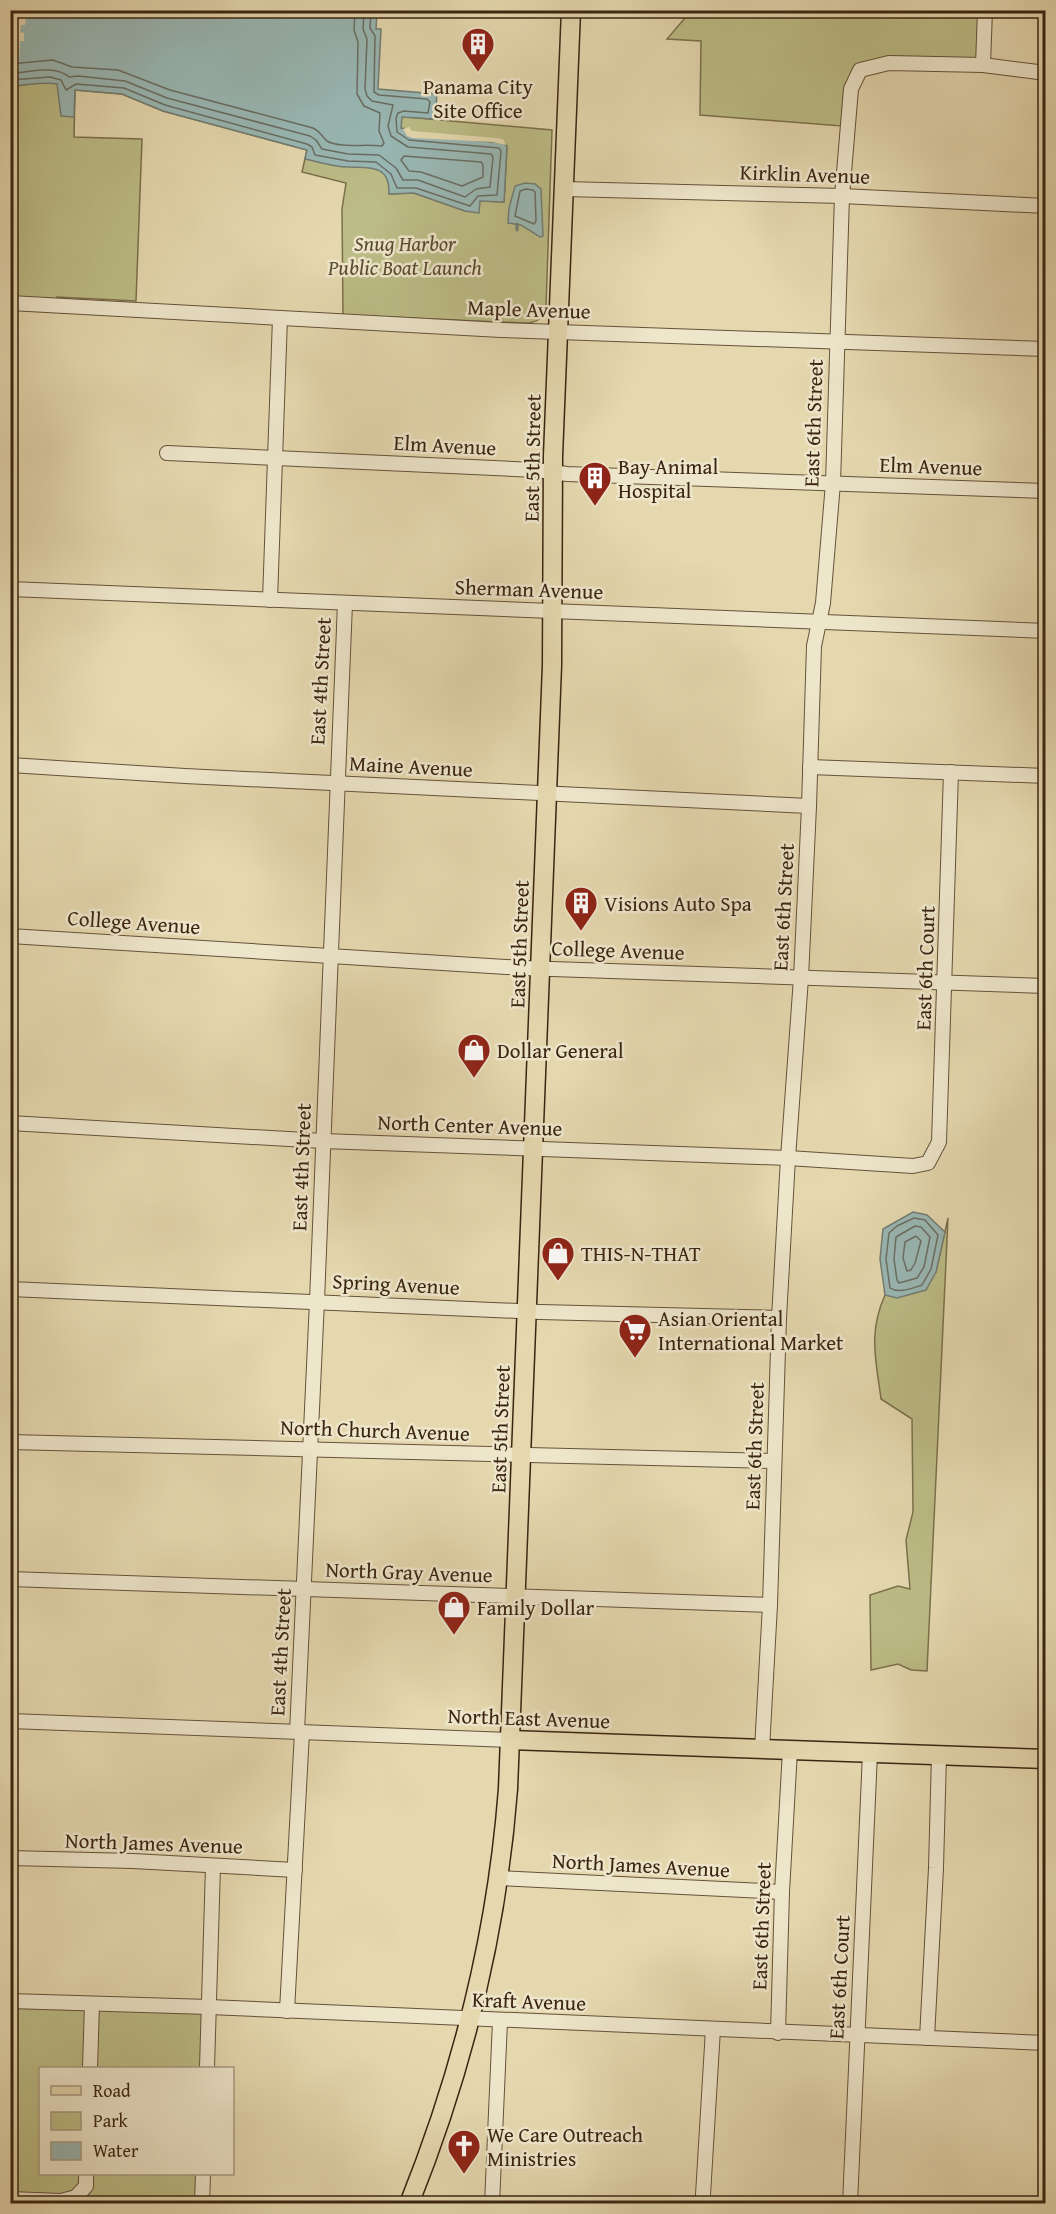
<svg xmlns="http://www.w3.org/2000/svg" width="1056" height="2214" font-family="'Gentium Book Plus',serif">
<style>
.green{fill:#bcbc86;stroke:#7b704c;stroke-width:1.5}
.water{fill:#99b8b5;stroke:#737d74;stroke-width:1.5}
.pier{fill:#e5d8af}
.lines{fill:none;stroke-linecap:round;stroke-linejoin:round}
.shore{stroke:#6a6e64;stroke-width:1.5}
.stream{stroke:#737d74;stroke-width:3}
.minor-casing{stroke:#655239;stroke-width:16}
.major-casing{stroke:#3a2512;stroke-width:21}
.minor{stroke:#eee6cb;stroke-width:14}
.major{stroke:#e5d8af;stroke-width:18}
.labels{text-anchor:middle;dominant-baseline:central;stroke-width:5;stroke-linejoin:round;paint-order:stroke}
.poi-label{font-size:21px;fill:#3a2512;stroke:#eee6cb;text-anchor:start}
.street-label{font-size:21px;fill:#3a2512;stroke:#eee6cb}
.park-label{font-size:21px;font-style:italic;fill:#5a4b2f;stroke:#eee6cb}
</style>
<rect width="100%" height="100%" fill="#e5d8af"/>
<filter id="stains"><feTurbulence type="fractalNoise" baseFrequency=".00333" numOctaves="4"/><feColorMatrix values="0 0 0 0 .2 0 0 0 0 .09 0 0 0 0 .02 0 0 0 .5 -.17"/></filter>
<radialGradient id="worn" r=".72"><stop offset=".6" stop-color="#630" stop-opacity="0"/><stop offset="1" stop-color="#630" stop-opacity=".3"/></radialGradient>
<g class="green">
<path d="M11 11 392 166 389 194 414 193 465 211 480 201 504 202 507 146 503 143 410 142 384 115 552 130 546 307C543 319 537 323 524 323L343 315 342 209 346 183 302 172 307 150 163 111 122 94 75 90 74 137 142 139 136 301 57 297 55 300 11 298Z"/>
<polygon points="691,11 980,11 978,60 855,65 853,68 842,126 700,115 701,41 667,39"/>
<path d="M948 1218 927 1671 911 1670 898 1664 871 1670 870 1595 898 1586 910 1589 906 1540 913 1512 912 1419 881 1399C876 1360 868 1333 885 1295L897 1297 936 1272Z"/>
<path d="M11 2006 86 2008 84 2068H40V2174H81V2184C63 2203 34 2195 11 2194Z"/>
<polygon points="97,2009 203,2012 201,2068 95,2068"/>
<polygon points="92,2174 198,2174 197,2203 69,2204"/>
</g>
<g class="water">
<path d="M11 11H377L376 29H381L378 89 437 94 435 119 402 117 401 128 407 129 410 134 503 143 507 146 504 202 480 201 479 213 465 211 414 193 389 194C390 164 370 168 348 167 334 167 319 162 305 159L307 150 163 111 122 94 75 90 74 117 61 116 57 84C43 81 25 86 11 86Z"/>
<polygon points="525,183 535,184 541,189 543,236 540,237 521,225 508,223 509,208 515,186"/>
<polygon points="913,1212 927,1215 945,1232 936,1272 926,1290 897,1298 885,1295 880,1259 883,1229"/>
</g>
<g class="pier">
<polygon points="11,15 26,16 25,25 21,25 20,32 24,33 24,41 20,41 18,89 14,89 15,54 11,53 11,47 16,47 17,23 11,23"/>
<polygon points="409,127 412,131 496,138 503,139 506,145 492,142 413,138 407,136 403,129"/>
</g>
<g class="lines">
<g class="shore">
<path d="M10 64 53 60 72 67 118 70 170 90 313 128C320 131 322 137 327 141 338 148 368 144 382 146L384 143 379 131 380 113 364 106 357 94 358 42 354 30 355 10"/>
<path d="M10 73C30 73 53 64 69 77L78 76 125 81 167 98 310 136 316 140 322 149 348 154 379 155 396 168 403 180H418L465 197 476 189 490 187 493 157 491 154 408 147 391 136 388 126 393 105 372 101 367 96 365 89 367 39 363 29 364 10"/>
<polyline points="10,80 50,77 61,80 66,90 76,84 124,88 165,105 307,144 312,147 315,155 348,161 376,162 391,174 397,188 416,188 470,206 478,196 497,195 501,151 499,148 409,140 397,132 396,118 398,113 404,111 428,113 430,102 427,99 379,95 374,92 375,36 370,28 371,10"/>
<polygon points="404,156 481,162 483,165 483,177 462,186 421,172 409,171 401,160"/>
<polygon points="526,189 533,190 535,192 536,221 534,224 515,216 520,191"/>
<path d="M914 1218 925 1220 938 1235 931 1269 922 1285C912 1288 899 1294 890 1288L886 1259 889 1233 897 1226Z"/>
<polygon points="915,1226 921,1227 930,1237 924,1267 917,1278 899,1283 897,1280 894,1259 896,1237"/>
<polygon points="916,1236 921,1241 915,1263 911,1270 907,1271 903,1258 905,1242"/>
</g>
<polyline class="stream" points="517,230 517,224"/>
<g class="minor-casing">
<g id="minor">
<polyline points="983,65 985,10"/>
<polyline points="564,189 842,196 1046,206"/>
<polyline points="10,303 501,330 1046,349"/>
<polyline points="167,453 536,470 567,474 1046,491"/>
<polyline points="10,589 1046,631"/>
<polyline points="270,600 280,318"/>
<polyline points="10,765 185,776 809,806"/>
<polyline points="810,767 1046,776"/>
<polyline points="10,936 523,968 1046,986"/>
<polyline points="10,1123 323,1141 788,1158 913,1166 928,1163 939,1142 951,772"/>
<polyline points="10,1289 540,1312 779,1318"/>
<polyline points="10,1442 774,1461"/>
<polyline points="10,1579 770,1605"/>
<polyline points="10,1721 510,1740"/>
<polyline points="297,1732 317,1301 345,603"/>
<polyline points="762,1749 770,1605 779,1318 788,1158 801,978 809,806 814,646 823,603 833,483 842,196 851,89 860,70 889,63 983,65 1046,73"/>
<polyline points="10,1858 133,1861 295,1870"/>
<polyline points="499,1878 782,1892"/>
<polyline points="10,2001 209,2007 1046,2043"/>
<polyline points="287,2011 302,1732"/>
<polyline points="778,2033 782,1892 790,1750"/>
<polyline points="927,2038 936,1868 939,1755"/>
<polyline points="90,2068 92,2004"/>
<polyline points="207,2068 213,1866"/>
<polyline points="703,2195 713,2029"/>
<polyline points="10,2199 61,2201 76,2197 86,2186 86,2174"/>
<polyline points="202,2204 203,2174"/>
<polyline points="492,2204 500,2021"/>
<polyline points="850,2204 870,1753"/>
</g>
</g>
<g class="major-casing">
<g id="major">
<polyline points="510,1740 1046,1759"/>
<path d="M409 2204C463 2070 497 1933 508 1789L552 665 553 456 571 10"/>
</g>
</g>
<use href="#minor" class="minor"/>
<use href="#major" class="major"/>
</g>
<defs>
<g id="building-pin" transform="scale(1.725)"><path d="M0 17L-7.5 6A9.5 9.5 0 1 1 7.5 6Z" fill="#8f2418" stroke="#eee6cb"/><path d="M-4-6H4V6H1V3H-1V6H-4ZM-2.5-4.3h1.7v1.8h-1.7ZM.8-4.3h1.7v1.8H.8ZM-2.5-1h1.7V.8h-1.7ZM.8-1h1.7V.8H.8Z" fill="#fff"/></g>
<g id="shop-pin" transform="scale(1.725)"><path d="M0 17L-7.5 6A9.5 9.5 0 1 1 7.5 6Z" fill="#8f2418" stroke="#eee6cb"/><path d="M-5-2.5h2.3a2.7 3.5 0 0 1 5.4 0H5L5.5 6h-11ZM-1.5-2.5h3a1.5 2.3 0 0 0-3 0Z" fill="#fff"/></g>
<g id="supermarket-pin" transform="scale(1.725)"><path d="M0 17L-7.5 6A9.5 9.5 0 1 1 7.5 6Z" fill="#8f2418" stroke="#eee6cb"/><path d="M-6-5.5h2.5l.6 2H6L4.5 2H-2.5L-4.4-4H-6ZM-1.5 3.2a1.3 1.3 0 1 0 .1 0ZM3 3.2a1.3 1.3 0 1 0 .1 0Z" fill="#fff"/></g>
<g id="church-pin" transform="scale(1.725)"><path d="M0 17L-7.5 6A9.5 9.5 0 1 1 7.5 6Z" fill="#8f2418" stroke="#eee6cb"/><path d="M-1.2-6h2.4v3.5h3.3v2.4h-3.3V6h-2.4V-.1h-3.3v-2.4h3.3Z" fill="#fff"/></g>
</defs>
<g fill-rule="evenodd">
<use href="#building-pin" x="478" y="44"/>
<use href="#building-pin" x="595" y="478"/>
<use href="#building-pin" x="581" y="903"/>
<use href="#shop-pin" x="474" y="1050"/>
<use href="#shop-pin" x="558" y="1253"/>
<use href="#supermarket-pin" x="635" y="1330"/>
<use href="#shop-pin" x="454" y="1607"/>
<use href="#church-pin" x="464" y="2146"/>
</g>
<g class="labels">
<g class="poi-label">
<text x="478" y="86" text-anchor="middle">Panama City<tspan x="478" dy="24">Site Office</tspan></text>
<text x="618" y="466">Bay Animal<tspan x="618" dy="24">Hospital</tspan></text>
<text x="604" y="903">Visions Auto Spa</text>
<text x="497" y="1050">Dollar General</text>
<text x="581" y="1253">THIS-N-THAT</text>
<text x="658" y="1318">Asian Oriental<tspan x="658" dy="24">International Market</tspan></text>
<text x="477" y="1607">Family Dollar</text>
<text x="487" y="2134">We Care Outreach<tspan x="487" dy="24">Ministries</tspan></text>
</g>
<g class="street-label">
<text transform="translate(805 174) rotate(2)">Kirklin Avenue</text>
<text transform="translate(529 309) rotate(2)">Maple Avenue</text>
<text transform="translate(813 423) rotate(-88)">East 6th Street</text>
<text transform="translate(445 445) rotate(3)">Elm Avenue</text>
<text transform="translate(532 458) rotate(-89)">East 5th Street</text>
<text transform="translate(931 466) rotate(2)">Elm Avenue</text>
<text transform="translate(529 589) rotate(2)">Sherman Avenue</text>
<text transform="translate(320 681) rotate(-87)">East 4th Street</text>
<text transform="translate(411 766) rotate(3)">Maine Avenue</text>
<text transform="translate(783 907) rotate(-87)">East 6th Street</text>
<text transform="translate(134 922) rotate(4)">College Avenue</text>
<text transform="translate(519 944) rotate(-88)">East 5th Street</text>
<text transform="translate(618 950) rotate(2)">College Avenue</text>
<text transform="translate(925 968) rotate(-88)">East 6th Court</text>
<text transform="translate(470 1125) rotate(2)">North Center Avenue</text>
<text transform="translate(301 1167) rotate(-88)">East 4th Street</text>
<text transform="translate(396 1284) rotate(3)">Spring Avenue</text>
<text transform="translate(500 1429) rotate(-88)">East 5th Street</text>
<text transform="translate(375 1430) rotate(2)">North Church Avenue</text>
<text transform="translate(754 1446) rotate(-88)">East 6th Street</text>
<text transform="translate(409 1572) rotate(2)">North Gray Avenue</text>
<text transform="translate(280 1652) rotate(-87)">East 4th Street</text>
<text transform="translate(529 1718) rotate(2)">North East Avenue</text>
<text transform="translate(154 1843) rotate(2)">North James Avenue</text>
<text transform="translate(641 1865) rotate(3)">North James Avenue</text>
<text transform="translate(761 1926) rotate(-88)">East 6th Street</text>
<text transform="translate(839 1977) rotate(-87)">East 6th Court</text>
<text transform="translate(529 2001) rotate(2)">Kraft Avenue</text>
</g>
<g class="park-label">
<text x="405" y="243">Snug Harbor<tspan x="405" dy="24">Public Boat Launch</tspan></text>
</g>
</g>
<rect width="1056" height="2214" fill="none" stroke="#e5d8af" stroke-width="36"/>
<rect x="12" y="12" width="1032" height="2190" fill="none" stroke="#3a2512" stroke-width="3"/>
<rect x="18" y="18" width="1020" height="2178" fill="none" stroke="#3a2512" stroke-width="1.5"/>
<rect x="39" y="2067" width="195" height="108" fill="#eee6cb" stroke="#a69981" stroke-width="1.5"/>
<rect x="51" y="2086" width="30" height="9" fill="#e5d8af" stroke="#a69981" stroke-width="1.5"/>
<text x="93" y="2097" font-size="18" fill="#3a2512">Road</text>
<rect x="51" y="2112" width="30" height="18" fill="#bcbc86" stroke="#a69981" stroke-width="1.5"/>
<text x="93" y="2127" font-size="18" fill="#3a2512">Park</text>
<rect x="51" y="2142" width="30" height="18" fill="#99b8b5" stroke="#a69981" stroke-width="1.5"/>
<text x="93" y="2157" font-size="18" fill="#3a2512">Water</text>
<rect width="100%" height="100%" filter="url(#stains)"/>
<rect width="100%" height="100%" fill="url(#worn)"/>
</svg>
